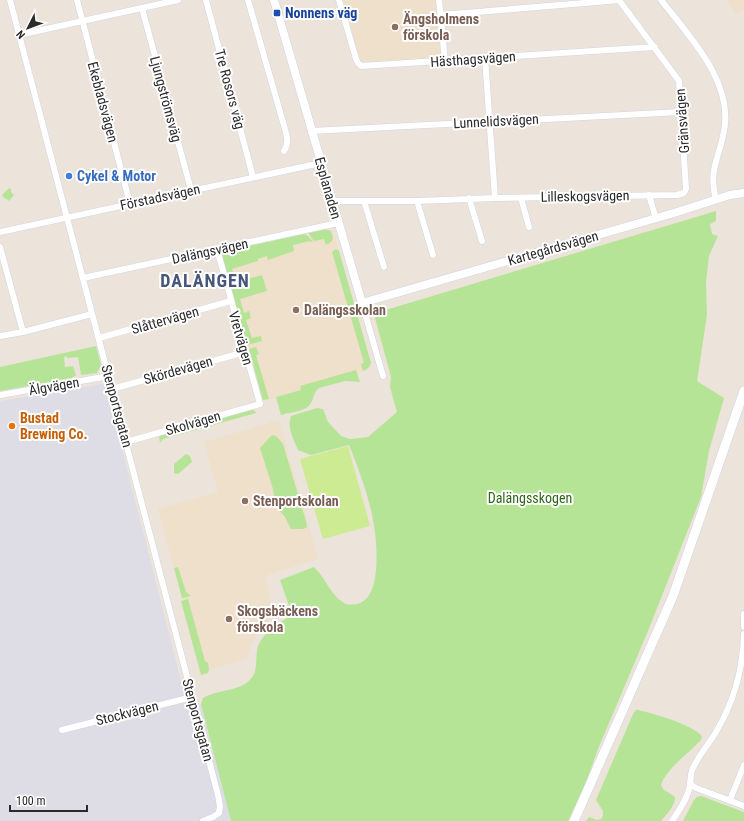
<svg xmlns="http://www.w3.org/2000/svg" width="744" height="821" font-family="'Roboto Condensed',sans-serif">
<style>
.industrial{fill:#dedce4}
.education{fill:#eee0ca}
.green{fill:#b6e497}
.pitch{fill:#cceb92}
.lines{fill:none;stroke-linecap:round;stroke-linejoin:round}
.minor-casing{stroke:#d0d5e3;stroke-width:7}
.tertiary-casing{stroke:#d0d5e3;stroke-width:9}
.secondary-casing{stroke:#d0d5e3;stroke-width:10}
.minor{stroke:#fff;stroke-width:6}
.tertiary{stroke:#fff;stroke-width:8}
.secondary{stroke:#fff;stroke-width:9}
.transit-dot{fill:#1a4fb4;stroke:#fff;stroke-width:1.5}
.education-dot{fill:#8d6e63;stroke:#fff;stroke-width:1.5}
.shop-dot{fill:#3f7fe0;stroke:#fff;stroke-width:1.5}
.food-dot{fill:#e8710a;stroke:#fff;stroke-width:1.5}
.labels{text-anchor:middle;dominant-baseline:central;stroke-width:4;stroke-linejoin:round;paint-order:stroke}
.transit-label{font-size:14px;font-weight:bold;fill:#164399;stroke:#fff;text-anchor:start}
.education-label{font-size:14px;font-weight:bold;fill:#785e54;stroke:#fff;text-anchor:start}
.street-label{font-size:14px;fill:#2a2a2a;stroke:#fff}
.shop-label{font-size:14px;font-weight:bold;fill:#366cbe;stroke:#fff;text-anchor:start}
.food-label{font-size:14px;font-weight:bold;fill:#c56008;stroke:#fff;text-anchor:start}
.park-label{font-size:14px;fill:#2f6719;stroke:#fff}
.district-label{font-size:18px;font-weight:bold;letter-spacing:1px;fill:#49567b;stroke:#fff}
</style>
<rect width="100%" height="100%" fill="#ece3db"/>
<polygon class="industrial" points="103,384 106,386 186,701 201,704 231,821 0,821 0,401"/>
<g class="education">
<polygon points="343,0 436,0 441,54 438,58 364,63 360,60"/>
<polygon points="726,0 744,0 744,9 736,15"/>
<polygon points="333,231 371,362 371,367 366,371 262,401 222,257"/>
<polygon points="279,420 318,559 265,576 271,598 271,616 268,622 252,642 246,659 202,672 158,509 218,492 204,442"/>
</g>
<g class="green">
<polygon points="9,188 11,189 11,192 14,195 9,201 3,197 2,195"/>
<path d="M716 211V221L710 224 712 234 718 236 709 256 706 282 707 315 697 381 724 398 709 451 701 497 648 631 598 749 585 785 568 821H231L201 704 203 698C217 689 243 692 253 676 257 669 256 659 257 651 259 634 279 624 292 614L280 580 314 567C326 578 331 597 346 604 352 606 360 604 365 600 381 586 377 540 373 520 369 497 358 467 349 445L311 455 298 450C293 438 287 428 291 416L317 408 323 409 328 422 341 436 350 439 368 437 397 412 390 387 391 377 375 318 379 312Z"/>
<path d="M325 229 331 231C334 239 334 241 326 245L324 239 314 241 309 234V233Z"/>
<polygon points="304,234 308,236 313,242 311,242 310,241 293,245 294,251 268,260 267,256 258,259 258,261 232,269 236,282 262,275 267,291 240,299 244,313 249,311 251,318 246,320 252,338 261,336 262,341 247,345 222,256 223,253 226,251"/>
<polygon points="336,249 339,251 371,363 369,367 364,371 362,369 361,364 364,363 332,252"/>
<polygon points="96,346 101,365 97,373 81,375 78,357 67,358 67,356 64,357 65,367 73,366 76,376 72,377 72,378 0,391 0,367"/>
<polygon points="256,347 259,354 256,355 269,399 263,400 249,349"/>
<path d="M356 370 360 382 345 381 319 388C314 392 314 397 311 403 306 412 290 412 281 415L276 397 301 390 300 386Z"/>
<polygon points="252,410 255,411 256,413 163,439 160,443 159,437 161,435"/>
<polygon points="272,435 276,436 283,444 306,521 307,527 303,529 291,529 285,517 275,505 273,489 260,448"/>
<polygon points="186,454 190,456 192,462 178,474 174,473 174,464"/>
<polygon points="178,567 186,592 191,596 182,598 174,568"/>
<polygon points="188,599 205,661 208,663 209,669 208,673 201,675 181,601"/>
<path d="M636 710H639C657 715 689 723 702 736L701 740 697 744C686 755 665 771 661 785L663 789 675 797C675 806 667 814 661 821H586L589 817 597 820 601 819 603 816V811L596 800 633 714Z"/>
<polygon points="701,796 744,812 744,821 683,821 694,800 697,797"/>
</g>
<polygon class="pitch" points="348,446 370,526 323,539 300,459"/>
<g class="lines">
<g class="minor-casing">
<g id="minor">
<polyline points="10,0 218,795 220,806 219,813 213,817 203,821"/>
<polyline points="77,0 130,204"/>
<polyline points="206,0 253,177"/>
<path d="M248 0 285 129C287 137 289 144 284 151"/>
<polyline points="339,0 356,59 358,63 361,66 655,47"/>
<polyline points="439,0 445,61"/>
<path d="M661 0C689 36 734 82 724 131 719 159 708 170 716 200"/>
<polyline points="142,8 191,190"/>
<polyline points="441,15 620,0"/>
<polyline points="19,35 178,0"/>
<polyline points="485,58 495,198"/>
<polyline points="311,131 681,112"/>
<polyline points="649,195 656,219"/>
<polyline points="469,198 482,241"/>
<polyline points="521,198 529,227"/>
<polyline points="332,201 417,201 495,198 677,195 684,193 686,189 679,81 619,0"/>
<polyline points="364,201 384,267"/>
<polyline points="417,201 433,255"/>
<polyline points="0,232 321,163"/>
<polyline points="0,247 23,332"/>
<polyline points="83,278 338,223"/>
<polyline points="362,303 383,376"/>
<polyline points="0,336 23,332 92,314"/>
<polyline points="99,338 231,301"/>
<polyline points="112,389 245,352"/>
<polyline points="0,395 109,376"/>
<polyline points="126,442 260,404 217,249"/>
<polyline points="744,614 744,627"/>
<polyline points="62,730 192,697"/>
<polyline points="690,784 696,788 744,806"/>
<polyline points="730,800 744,765"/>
<path d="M672 821C679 811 688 798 690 785 691 779 690 774 693 768 699 755 709 744 716 732 734 702 743 668 744 634"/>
</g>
</g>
<g class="tertiary-casing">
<polyline id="tertiary" points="274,0 362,303 674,213 730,195 744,193"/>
</g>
<g class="secondary-casing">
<polyline id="secondary" points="574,821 673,596 744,391"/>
</g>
<use href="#minor" class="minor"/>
<use href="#tertiary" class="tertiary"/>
<use href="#secondary" class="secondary"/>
</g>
<rect class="transit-dot" x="273" y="9" width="8" height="8" rx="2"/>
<g class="education-dot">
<circle cx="395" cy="27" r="4"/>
<circle cx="296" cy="310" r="4"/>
<circle cx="245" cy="501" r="4"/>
<circle cx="229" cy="619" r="4"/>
</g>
<circle class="shop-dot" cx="69" cy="176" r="4"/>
<circle class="food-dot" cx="12" cy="426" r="4"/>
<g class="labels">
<g class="transit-label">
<text x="285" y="13">Nonnens väg</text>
</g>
<g class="education-label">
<text x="403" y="19">Ängsholmens<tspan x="403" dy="16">förskola</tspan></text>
<text x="304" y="310">Dalängsskolan</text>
<text x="253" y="501">Stenportskolan</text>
<text x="237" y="611">Skogsbäckens<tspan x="237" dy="16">förskola</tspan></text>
</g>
<g class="street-label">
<text transform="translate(473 59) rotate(-4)">Hästhagsvägen</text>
<text transform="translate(230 89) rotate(75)">Tre Rosors väg</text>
<text transform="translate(166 99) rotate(75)">Ljungströmsväg</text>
<text transform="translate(103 102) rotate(75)">Ekebladsvägen</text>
<text transform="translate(496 121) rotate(-3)">Lunnelidsvägen</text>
<text transform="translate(682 121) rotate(-94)">Gränsvägen</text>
<text transform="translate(328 188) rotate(74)">Esplanaden</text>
<text transform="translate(585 196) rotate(-1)">Lilleskogsvägen</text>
<text transform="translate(160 197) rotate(-12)">Förstadsvägen</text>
<text transform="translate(553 248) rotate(-16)">Kartegårdsvägen</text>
<text transform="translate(210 251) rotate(-12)">Dalängsvägen</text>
<text transform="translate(165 320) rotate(-16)">Slåttervägen</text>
<text transform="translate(241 338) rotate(74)">Vretvägen</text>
<text transform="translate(178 370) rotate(-16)">Skördevägen</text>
<text transform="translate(54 386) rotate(-10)">Älgvägen</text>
<text transform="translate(117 406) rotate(75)">Stenportsgatan</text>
<text transform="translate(193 423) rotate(-16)">Skolvägen</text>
<text transform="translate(127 713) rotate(-14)">Stockvägen</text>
<text transform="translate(198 720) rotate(75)">Stenportsgatan</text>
</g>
<g class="shop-label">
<text x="77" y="176">Cykel &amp; Motor</text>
</g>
<g class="food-label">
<text x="20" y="418">Bustad<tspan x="20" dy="16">Brewing Co.</tspan></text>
</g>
<g class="park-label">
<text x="530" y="498">Dalängsskogen</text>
</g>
<g class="district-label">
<text x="205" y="280">DALÄNGEN</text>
</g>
</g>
<g transform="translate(28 28) rotate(228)" stroke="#ffffff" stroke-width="3" paint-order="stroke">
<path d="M0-3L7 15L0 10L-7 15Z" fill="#2a2a2a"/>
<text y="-6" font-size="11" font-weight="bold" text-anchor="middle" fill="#2a2a2a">N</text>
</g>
<path d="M10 805v6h77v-6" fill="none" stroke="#2a2a2a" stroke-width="2"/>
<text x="16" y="805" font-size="12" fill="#2a2a2a" stroke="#ffffff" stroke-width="3" paint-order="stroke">100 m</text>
</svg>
